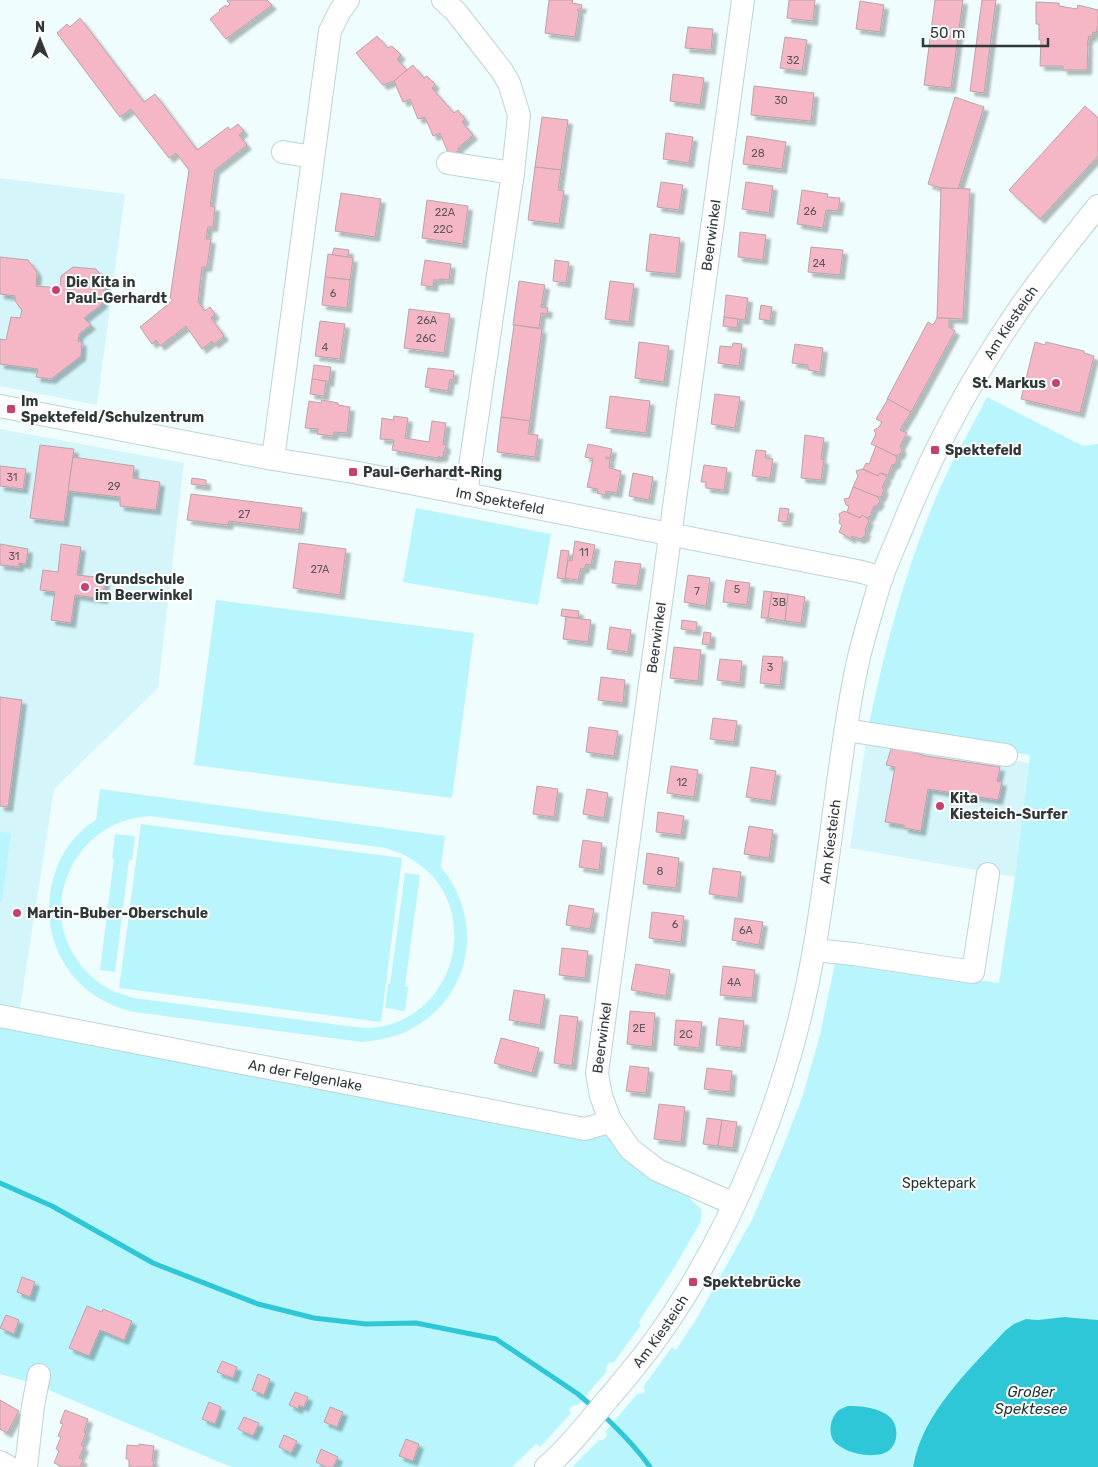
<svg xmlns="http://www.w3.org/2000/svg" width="1098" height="1467" font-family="Rubik,sans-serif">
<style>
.built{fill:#d4f5f9}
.green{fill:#b9f5fc;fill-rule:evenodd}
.water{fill:#2dc7d7}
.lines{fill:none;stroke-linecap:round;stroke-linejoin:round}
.stream{stroke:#2dc7d7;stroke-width:5}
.building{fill:#f5b7c6;stroke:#b9a4a9;filter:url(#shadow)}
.minor-casing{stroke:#bcd3d6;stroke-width:24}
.minor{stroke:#fff;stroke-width:22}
.poi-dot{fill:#cb3f70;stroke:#fff;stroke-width:2}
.labels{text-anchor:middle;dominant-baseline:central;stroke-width:4;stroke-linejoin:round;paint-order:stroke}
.number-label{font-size:11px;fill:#60585c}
.street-label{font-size:14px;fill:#2f3839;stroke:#fff}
.poi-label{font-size:14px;font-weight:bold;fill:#2f3839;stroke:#fff;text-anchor:start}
.park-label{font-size:14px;fill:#20393b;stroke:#fff}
.water-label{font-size:15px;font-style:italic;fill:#1d3538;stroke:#fff}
</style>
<defs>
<filter id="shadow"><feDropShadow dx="4.5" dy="4.5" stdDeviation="1" flood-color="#0004"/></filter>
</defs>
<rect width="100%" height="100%" fill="#effdfe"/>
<g class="built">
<polygon points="0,178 125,194 97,405 0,386"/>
<polygon points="0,429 184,463 158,688 54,789 20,1008 0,1004"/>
<polygon points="867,736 1029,763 1015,877 850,848"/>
</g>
<g class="green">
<path d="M987 397 1083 446 1098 444V1320L1064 1317 1038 1320 1026 1319 945 1399 921 1439 914 1457 913 1467H572L599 1440C603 1440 605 1439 607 1435L606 1431 637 1394 644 1393 645 1390 643 1387 672 1347 676 1350 697 1318 753 1218 783 1147 802 1098 820 1035 836 958 999 983 1015 877 1030 755 868 729C885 647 906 566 940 488 954 457 972 427 987 397Z"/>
<polygon points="416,508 551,534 538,605 403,582"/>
<polygon points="216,600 474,633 452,798 194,765"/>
<path d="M100 789 445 836 441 867C484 919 473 994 413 1028 398 1037 380 1040 362 1042L134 1012C68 998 33 932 56 870 63 850 77 831 96 820ZM150 816 385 848C404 853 423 864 436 880 475 932 449 1010 385 1026 376 1028 365 1028 355 1027L133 998C123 994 113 992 104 986 90 978 79 964 71 950 45 902 72 838 124 821 132 818 141 817 150 816Z"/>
<polygon points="141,824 402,858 381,1022 119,988"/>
<polygon points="0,832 11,833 2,902 0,902"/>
<polygon points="115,834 135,836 132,860 129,860 115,972 100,970 114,858 112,858"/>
<polygon points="405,873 420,875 405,986 408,987 405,1011 385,1008 388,984 390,984"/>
<path d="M0 1025 604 1133 627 1160 663 1185 687 1196 701 1209V1221L674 1268 638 1323 641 1325 614 1362C609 1362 608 1363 606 1367L607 1371 578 1405C573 1405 571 1406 569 1410L571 1413 540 1447 536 1444 512 1467H231L32 1383 0 1374Z"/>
</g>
<g class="water">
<path d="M1064 1317 1098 1320V1467H913C922 1413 970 1369 1006 1330L1014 1324 1026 1319 1038 1320Z"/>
<path d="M848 1406C861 1406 874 1407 886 1414 901 1423 900 1449 882 1454 868 1457 850 1454 838 1445 827 1438 829 1419 838 1411 840 1409 845 1407 848 1406Z"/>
</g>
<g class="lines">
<g class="stream">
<polyline points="0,1183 52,1206 153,1263 258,1304 314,1318 366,1324 416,1323 496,1339 578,1394 593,1407"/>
<path d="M602 1414C620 1431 636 1447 650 1467"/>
</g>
</g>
<g class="building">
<polygon points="228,0 267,0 272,5 226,39 210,19 220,11 219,10 226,5 227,7 230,4 227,1"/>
<polygon points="549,0 573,0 572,3 582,5 581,9 578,9 577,10 579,11 575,37 545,33"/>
<polygon points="789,0 815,0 813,21 787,18"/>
<polygon points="935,0 963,0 951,88 924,85"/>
<polygon points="982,0 996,0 984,93 970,91"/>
<polygon points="860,1 884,5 880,32 856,29"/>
<polygon points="1036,2 1059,3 1059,6 1077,9 1078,5 1098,10 1098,25 1096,33 1093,32 1092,37 1089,36 1087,45 1088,45 1087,70 1063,70 1063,66 1040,66 1041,40 1039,40 1039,24 1036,24"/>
<polygon points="80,18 144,102 155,94 197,150 228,127 230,130 238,124 244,131 239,135 247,145 215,170 210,206 215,207 213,227 208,227 206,239 211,239 207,267 202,267 198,302 205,311 210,307 215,314 211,318 224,336 214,344 212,341 202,349 186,326 160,346 156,340 152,344 140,327 172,301 172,299 170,298 189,170 176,153 169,158 131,109 120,117 57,33 67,24 70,27"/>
<polygon points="688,27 713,29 711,50 685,48"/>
<polygon points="377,36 388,48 392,46 401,55 397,59 407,70 394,81 383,85 356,53"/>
<polygon points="785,37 807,40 802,71 780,68"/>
<polygon points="413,65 424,78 427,76 435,84 432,88 454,113 458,110 465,119 462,122 473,135 458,148 459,151 449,155 440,133 433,136 425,117 418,119 410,99 403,102 394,81"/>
<polygon points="673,74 704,78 700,105 670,101"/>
<polygon points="754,86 814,93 811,121 751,115"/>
<polygon points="955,97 984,107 958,189 941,188 928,184"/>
<polygon points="1085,106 1098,118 1098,156 1040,219 1009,190"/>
<polygon points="542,117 568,120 561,170 535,167"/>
<polygon points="666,133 693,137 689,163 663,159"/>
<polygon points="747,136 786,142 782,169 743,164"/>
<polygon points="535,167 561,170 558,190 564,191 559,224 528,220"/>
<polygon points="661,182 683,185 679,210 657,207"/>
<polygon points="746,182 773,186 769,213 742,209"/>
<polygon points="941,188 970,189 963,319 937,318"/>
<polygon points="802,190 828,194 827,197 840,198 838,211 826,210 823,228 797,224"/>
<polygon points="341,193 381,199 375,237 335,231"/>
<polygon points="427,200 468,206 463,244 422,238"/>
<polygon points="740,232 766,235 763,260 738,257"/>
<polygon points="650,234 680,238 676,274 646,271"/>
<polygon points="811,247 843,250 840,275 808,272"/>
<polygon points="334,248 349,250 348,257 332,255"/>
<polygon points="328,254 353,258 350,280 325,277"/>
<polygon points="0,257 28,260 37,272 36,286 60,288 61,276 73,267 96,269 105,281 102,304 84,318 91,325 79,334 78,341 82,342 81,356 51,379 36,377 38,369 0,364 0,339 6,340 11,317 20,318 22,310 15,301 15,296 0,294"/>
<polygon points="425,260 451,264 449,280 440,279 440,280 434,280 433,287 421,285"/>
<polygon points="555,260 569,262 566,283 553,281"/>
<polygon points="325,277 350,280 347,308 322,305"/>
<polygon points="519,281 545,285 541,307 548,308 547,314 541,313 539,328 513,325"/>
<polygon points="610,281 634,284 629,322 605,319"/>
<polygon points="726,295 748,298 745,320 724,317"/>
<polygon points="761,305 772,307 770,321 759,319"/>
<polygon points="409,309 450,314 444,353 404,348"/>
<polygon points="724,317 738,319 737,328 723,326"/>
<polygon points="937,318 949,318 949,327 955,331 911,412 887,399 928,322 933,325"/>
<polygon points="320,321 345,324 340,359 315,356"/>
<polygon points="514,325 542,329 530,421 501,417"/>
<polygon points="639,342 669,346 664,382 635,378"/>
<polygon points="1035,342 1045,345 1046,342 1084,351 1084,353 1094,356 1080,413 1021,399"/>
<polygon points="733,343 742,344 739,366 718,363 720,346 732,347"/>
<polygon points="795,344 823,348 820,372 808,370 808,365 792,363"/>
<polygon points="314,365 331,367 329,382 312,379"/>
<polygon points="428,368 454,371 453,380 450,379 448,391 425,387"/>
<polygon points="312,379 326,381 324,396 310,394"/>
<polygon points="715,394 740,397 735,428 711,424"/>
<polygon points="610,396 650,401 646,433 606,428"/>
<polygon points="888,399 911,412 900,430 907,433 900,446 902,450 900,454 896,456 871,444 876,434 874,430 879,427 882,422 876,419"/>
<polygon points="322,400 338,403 338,405 350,407 347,433 334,432 333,436 317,434 318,429 305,428 309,401 321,403"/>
<polygon points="394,416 408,418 405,438 429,442 432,421 446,423 443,444 446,445 445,450 443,453 444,455 441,458 439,456 437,458 392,450 394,440 380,439 382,418 393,420"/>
<polygon points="501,417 530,421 528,434 538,435 535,457 497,452"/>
<polygon points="805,435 824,438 821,459 824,460 821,480 801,478"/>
<polygon points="588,444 612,449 610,458 606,457 606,459 610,459 609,468 621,471 617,493 606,491 605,495 597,493 598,489 587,487 593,459 585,457"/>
<polygon points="40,445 74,449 64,522 30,518"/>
<polygon points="876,446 896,456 897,460 895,464 892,465 888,475 880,473 878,476 863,469 866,463 869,464"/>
<polygon points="756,450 766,451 765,458 773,459 770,478 752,476"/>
<polygon points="73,457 134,466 133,478 160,482 156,510 120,506 120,497 68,491"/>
<polygon points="704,465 727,468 724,490 706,488 706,482 701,482"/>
<polygon points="0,466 26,469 23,489 0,486"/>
<polygon points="862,469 878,476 880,473 885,475 887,478 882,487 884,490 881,497 878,497 853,487 858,476 856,471"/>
<polygon points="633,473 653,477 649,500 629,496"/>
<polygon points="192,478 206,480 206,486 191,484"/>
<polygon points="853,487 878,497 880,501 877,506 874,506 870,516 867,518 862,515 860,518 847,512 849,506 846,505 844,499 849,498"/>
<polygon points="191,494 302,508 299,530 229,521 228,525 187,520"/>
<polygon points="780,508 789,509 787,522 778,521"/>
<polygon points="844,511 860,518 862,515 867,518 869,521 865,530 866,533 864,537 860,539 852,536 851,539 839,532 842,525 839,523 840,519 839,514"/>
<polygon points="575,541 595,545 591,565 586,564 584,569 581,568 578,580 565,578 568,560 572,561"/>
<polygon points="299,543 346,549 340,595 293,588"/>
<polygon points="0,544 28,549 26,564 19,563 19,567 0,565"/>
<polygon points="61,544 81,547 77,575 105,578 103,599 75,595 71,623 51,620 55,592 40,590 43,570 58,572"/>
<polygon points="561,550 569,551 565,579 557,578"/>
<polygon points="615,561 641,564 637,586 612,583"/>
<polygon points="688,575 710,578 706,606 684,602"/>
<polygon points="726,580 750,583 747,605 723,602"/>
<polygon points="764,591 772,592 768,618 761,618"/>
<polygon points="772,592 788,594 785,621 768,618"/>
<polygon points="788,594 805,597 801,623 785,621"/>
<polygon points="562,609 579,611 578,618 561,616"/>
<polygon points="566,617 591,620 588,642 563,639"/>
<polygon points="682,620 697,622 696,631 681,629"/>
<polygon points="610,627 631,630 628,652 607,649"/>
<polygon points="704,632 711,633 710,645 702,644"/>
<polygon points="674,647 701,650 698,681 670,678"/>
<polygon points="763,656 783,657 780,685 760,683"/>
<polygon points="720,659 742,661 740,683 717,680"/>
<polygon points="601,677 625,680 623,703 598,700"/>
<polygon points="0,697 22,700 8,807 0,806"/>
<polygon points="713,718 737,721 734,742 710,739"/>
<polygon points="589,727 618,731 614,756 586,752"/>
<polygon points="892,746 926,756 1000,767 997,781 1002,782 998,800 928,789 921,831 904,828 904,825 885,822 895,767 886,765"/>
<polygon points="671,766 698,770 694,797 667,793"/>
<polygon points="751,767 776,771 771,801 746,797"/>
<polygon points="537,786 558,789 554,817 533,814"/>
<polygon points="587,789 608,793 604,818 583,814"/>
<polygon points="658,812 684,816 681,835 656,832"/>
<polygon points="749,826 773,830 769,858 744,854"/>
<polygon points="583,840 602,843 599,870 579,867"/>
<polygon points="647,853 679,858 676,888 643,884"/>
<polygon points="713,868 741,872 738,898 709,894"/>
<polygon points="569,905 594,909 590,929 566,925"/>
<polygon points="652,912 684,916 681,942 649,938"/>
<polygon points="735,918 763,922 759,945 732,940"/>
<polygon points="562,948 588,951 585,978 559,975"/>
<polygon points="636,964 670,970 666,996 631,990"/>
<polygon points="723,966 755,970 752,998 720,995"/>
<polygon points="514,990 545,995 540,1025 509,1020"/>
<polygon points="630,1011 655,1013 652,1047 627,1044"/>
<polygon points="560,1015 578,1017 572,1066 554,1063"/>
<polygon points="719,1018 744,1021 741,1048 716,1045"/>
<polygon points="676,1020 702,1022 699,1048 674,1045"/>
<polygon points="501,1038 539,1048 532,1073 494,1063"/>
<polygon points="630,1066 649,1068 646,1093 626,1091"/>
<polygon points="707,1068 732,1071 730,1092 704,1089"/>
<polygon points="659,1104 685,1107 681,1142 654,1139"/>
<polygon points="707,1118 722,1120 718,1146 703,1144"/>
<polygon points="722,1120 737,1122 733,1148 718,1146"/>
<polygon points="22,1277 35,1282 30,1297 17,1292"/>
<polygon points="87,1306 102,1312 103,1309 132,1321 124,1340 100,1330 89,1356 69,1348"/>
<polygon points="6,1315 19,1320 14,1334 0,1328"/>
<polygon points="222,1361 237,1367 233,1378 217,1372"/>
<polygon points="258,1374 270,1379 264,1395 252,1390"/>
<polygon points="295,1392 308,1397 304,1407 299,1405 298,1409 289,1405"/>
<polygon points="0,1400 19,1411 7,1433 0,1429"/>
<polygon points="209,1402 221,1407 215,1424 202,1419"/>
<polygon points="330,1407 343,1412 337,1427 324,1422"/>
<polygon points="65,1410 88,1419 84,1432 86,1433 81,1445 84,1447 79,1458 83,1460 80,1467 64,1467 54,1463 59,1451 56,1449 61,1437 58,1436 63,1424 60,1423"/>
<polygon points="244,1417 259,1423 253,1436 238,1429"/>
<polygon points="284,1435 297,1441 291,1453 279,1447"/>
<polygon points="406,1439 419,1444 413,1461 399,1456"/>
<polygon points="139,1444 154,1446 152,1461 154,1461 153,1467 129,1467 129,1459 126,1459 127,1445 139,1446"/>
<polygon points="321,1449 338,1457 333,1467 326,1467 316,1462"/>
</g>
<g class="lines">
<g class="minor-casing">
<g id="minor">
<polyline points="443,0 456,12 502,71 509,83 519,115 513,173 466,494"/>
<polyline points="283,152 313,157"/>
<polyline points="448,163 513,173"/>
<path id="s1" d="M0 406 273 459 353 472 446 490 862 572 882 578"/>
<polyline points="273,459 330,31 340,11 348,0"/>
<polyline points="846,730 1006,755"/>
<polyline points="814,950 854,954 973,972 988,874"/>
<path id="s2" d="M0 1016 585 1129 602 1124 610 1120"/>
<path id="s3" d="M734 1204 657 1170 630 1149 610 1120 601 1096 597 1073 743 0"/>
<polyline points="0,1462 9,1467"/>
<polyline points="26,1467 33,1406 39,1375"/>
<path id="s4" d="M546 1467C569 1448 588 1422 608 1399 624 1380 641 1360 656 1339 736 1228 791 1084 814 950 825 887 832 824 841 761 846 726 851 691 859 657 865 632 873 607 880 582 887 562 896 543 904 523 933 451 969 383 1013 318 1039 279 1069 242 1098 206"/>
</g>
</g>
<use href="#minor" class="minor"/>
</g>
<g class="poi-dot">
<circle cx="56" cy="290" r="5"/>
<circle cx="1056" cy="383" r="5"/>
<rect x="6" y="404" width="10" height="10" rx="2.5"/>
<rect x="930" y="445" width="10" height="10" rx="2.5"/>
<rect x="348" y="467" width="10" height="10" rx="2.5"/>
<circle cx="85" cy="587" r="5"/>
<circle cx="940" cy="806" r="5"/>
<circle cx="17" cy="913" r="5"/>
<rect x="688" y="1277" width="10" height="10" rx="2.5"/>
</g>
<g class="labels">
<g class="number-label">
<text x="793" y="60">32</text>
<text x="781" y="100">30</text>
<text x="758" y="153">28</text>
<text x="810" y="211">26</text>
<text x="445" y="212">22A</text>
<text x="443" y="229">22C</text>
<text x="819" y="263">24</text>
<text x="333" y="293">6</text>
<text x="427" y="320">26A</text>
<text x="426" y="338">26C</text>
<text x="325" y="347">4</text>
<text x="12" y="477">31</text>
<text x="114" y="486">29</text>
<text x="244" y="514">27</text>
<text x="584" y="552">11</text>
<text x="14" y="556">31</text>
<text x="320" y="569">27A</text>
<text x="737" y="589">5</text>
<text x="697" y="591">7</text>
<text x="779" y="602">3B</text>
<text x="770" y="667">3</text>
<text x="682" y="782">12</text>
<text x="660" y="871">8</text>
<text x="675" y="924">6</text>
<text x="746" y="930">6A</text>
<text x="734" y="982">4A</text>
<text x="639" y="1028">2E</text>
<text x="686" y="1034">2C</text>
</g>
<g class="street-label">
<text stroke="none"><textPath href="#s3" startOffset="1048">Beerwinkel</textPath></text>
<text stroke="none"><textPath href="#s4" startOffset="1258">Am Kiesteich</textPath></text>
<text stroke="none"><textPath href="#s1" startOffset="509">Im Spektefeld</textPath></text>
<text stroke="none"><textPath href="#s3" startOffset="642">Beerwinkel</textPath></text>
<text stroke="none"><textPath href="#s4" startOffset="702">Am Kiesteich</textPath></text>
<text stroke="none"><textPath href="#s3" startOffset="238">Beerwinkel</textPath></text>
<text stroke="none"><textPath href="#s2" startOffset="311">An der Felgenlake</textPath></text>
<text stroke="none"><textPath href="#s4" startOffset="178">Am Kiesteich</textPath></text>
</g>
<g class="poi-label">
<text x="66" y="282">Die Kita in<tspan x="66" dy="16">Paul-Gerhardt</tspan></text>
<text x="1046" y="383" text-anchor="end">St. Markus</text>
<text x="21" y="401">Im<tspan x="21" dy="16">Spektefeld/Schulzentrum</tspan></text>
<text x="945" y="450">Spektefeld</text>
<text x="363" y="472">Paul-Gerhardt-Ring</text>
<text x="95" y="579">Grundschule<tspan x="95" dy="16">im Beerwinkel</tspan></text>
<text x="950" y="798">Kita<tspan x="950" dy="16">Kiesteich-Surfer</tspan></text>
<text x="27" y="913">Martin-Buber-Oberschule</text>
<text x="703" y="1282">Spektebrücke</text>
</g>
<g class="park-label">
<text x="939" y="1183">Spektepark</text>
</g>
<g class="water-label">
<text x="1031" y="1392">Großer<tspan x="1031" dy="17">Spektesee</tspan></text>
</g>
</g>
<g transform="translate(40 40)" stroke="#ffffff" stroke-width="4" paint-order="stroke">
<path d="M0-4L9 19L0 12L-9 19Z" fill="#2f3839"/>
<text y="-8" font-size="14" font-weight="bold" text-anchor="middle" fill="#2f3839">N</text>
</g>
<path d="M923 38v8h125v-8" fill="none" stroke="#2f3839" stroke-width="2.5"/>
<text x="930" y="38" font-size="15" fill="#2f3839" stroke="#ffffff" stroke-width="4" paint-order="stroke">50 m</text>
</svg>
